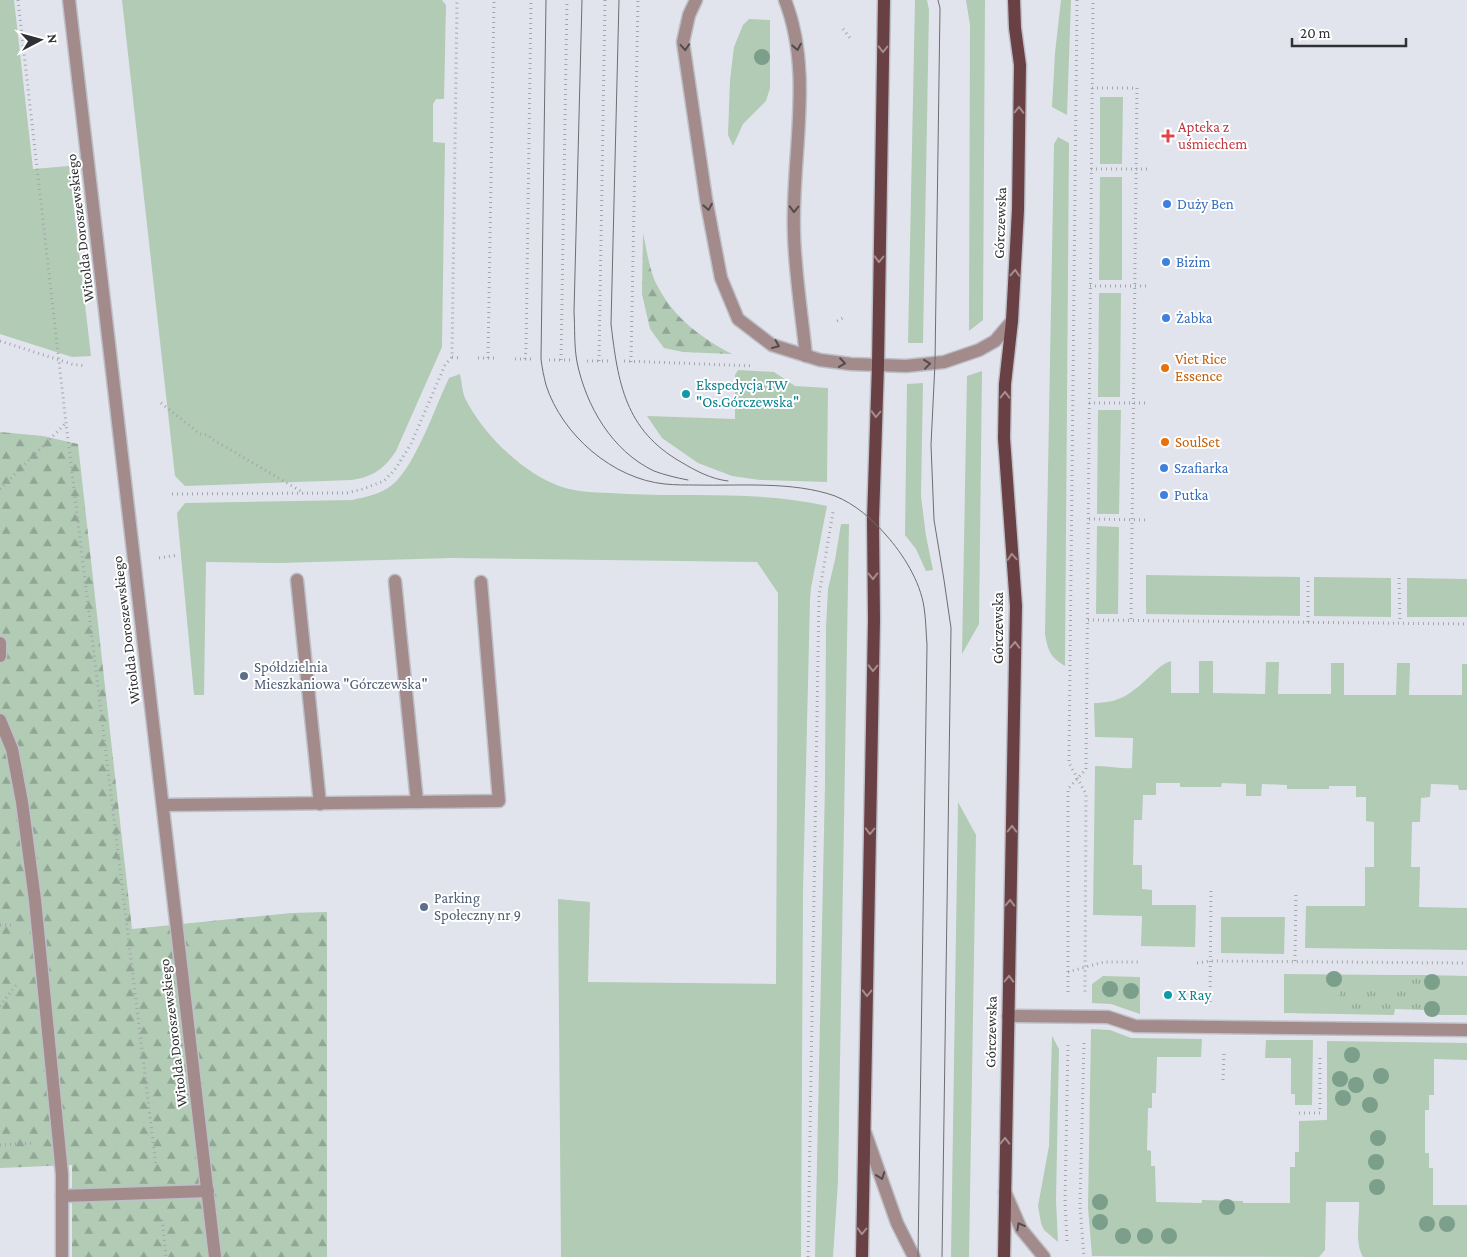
<svg xmlns="http://www.w3.org/2000/svg" width="1467" height="1257" font-family="'Crimson Pro',serif">
<style>
.green{fill:#b1cbb5}
.forest{fill:url(#forest-firs)}
.park{fill:url(#park-tufts)}
.lines{fill:none;stroke-linecap:round;stroke-linejoin:round}
.minor-casing{stroke:#bec0c8;stroke-width:15}
.major-casing{stroke:#bec0c8;stroke-width:15}
.path{stroke:#a3a5ac;stroke-width:3;stroke-dasharray:1 4;stroke-linecap:butt}
.minor{stroke:#a38a8b;stroke-width:12}
.major{stroke:#694044;stroke-width:12}
.tram{stroke:#6c6e73;stroke-width:1}
.tree{fill:#7b9f8a}
.oneway{stroke:#524c4e}
.oneway2{stroke:#a58c8f}
.health-dot{fill:#e0444e;stroke:#fff;stroke-width:2}
.shop-dot{fill:#3f7fe0;stroke:#fff;stroke-width:2}
.food-dot{fill:#e8710a;stroke:#fff;stroke-width:2}
.culture-dot{fill:#0f9aa8;stroke:#fff;stroke-width:2}
.service-dot{fill:#5c6f8a;stroke:#fff;stroke-width:2}
.labels{text-anchor:middle;dominant-baseline:central;stroke-width:4;stroke-linejoin:round;paint-order:stroke}
.health-label{font-size:15px;fill:#be3a42;stroke:#fff;text-anchor:start}
.shop-label{font-size:15px;fill:#366cbe;stroke:#fff;text-anchor:start}
.street-label{font-size:15px;fill:#303134;stroke:#fff}
.food-label{font-size:15px;fill:#c56008;stroke:#fff;text-anchor:start}
.culture-label{font-size:15px;fill:#0d838f;stroke:#fff;text-anchor:start}
.service-label{font-size:15px;fill:#4e5e75;stroke:#fff;text-anchor:start}
</style>
<defs>
<pattern id="forest-firs" width="22" height="20" patternUnits="userSpaceOnUse" patternTransform="scale(1.25)"><rect width="22" height="20" fill="#b1cbb5"/><path d="M5 1l3.5 6h-7zM16 11l3.5 6h-7z" fill="#90a594"/></pattern>
<pattern id="park-tufts" width="24" height="20" patternUnits="userSpaceOnUse" patternTransform="scale(1.25)"><rect width="24" height="20" fill="#b1cbb5"/><path d="M3 7l-1-3M5 7V3M7 7l1-3M15 17l-1-3M17 17v-4M19 17l1-3" fill="none" stroke="#90a594"/></pattern>
</defs>
<rect width="100%" height="100%" fill="#e2e4ed"/>
<g class="green">
<polygon points="0,0 14,0 33,169 69,166 91,356 72,357 0,334"/>
<path d="M122 0H442L446 5 444 99H436L433 104V142L445 143 442 347 396 451C385 468 373 477 352 480L185 486 175 476Z"/>
<polygon points="915,0 927,0 929,10 923,343 908,343"/>
<polygon points="966,0 985,0 983,320 969,331 970,25"/>
<polygon points="1061,0 1071,0 1067,115 1052,107 1055,53"/>
<polygon points="749,19 770,20 770,88 766,101 743,124 733,146 728,135 730,80 734,47 743,25"/>
<polygon points="1100,97 1123,97 1122,164 1100,164"/>
<path d="M1058 137 1069 143 1065 666C1050 657 1048 651 1045 634L1054 144Z"/>
<polygon points="1100,177 1122,177 1122,280 1099,280"/>
<polygon points="1099,293 1121,293 1120,397 1098,397"/>
<polygon points="738,370 774,372 795,386 828,388 827,482 760,480 732,476 698,463 662,438 647,416 735,419 735,375"/>
<polygon points="982,371 979,624 962,654 967,376"/>
<path d="M460 374C462 382 462 393 466 400 483 434 523 473 559 486 580 494 605 492 627 494 694 497 762 491 827 506L811 588 810 600 803 891 801 1257H561L558 899 590 902 588 982 776 984 778 593 757 562 452 558 279 563 206 562 204 695H194L177 513 185 503 352 500C366 497 381 494 392 485 415 467 436 405 449 378Z"/>
<polygon points="923,383 921,496 926,536 933,570 926,571 916,549 905,535 907,384"/>
<polygon points="1098,410 1121,410 1119,514 1097,514"/>
<polygon points="841,524 849,524 838,1181 833,1257 815,1257 825,784 826,627 828,589 835,560"/>
<polygon points="1097,526 1119,527 1118,614 1096,614"/>
<polygon points="1146,575 1300,577 1300,616 1146,614"/>
<polygon points="1314,577 1391,578 1391,617 1314,616"/>
<polygon points="1407,578 1467,579 1467,617 1407,617"/>
<path d="M1171 661V693H1199V661H1213V693L1265 694 1266 662H1279L1278 694H1331V663H1344V695H1396L1397 663H1410L1409 695H1462V664H1467V790H1459L1458 785 1431 784 1430 797 1421 798 1420 822H1412L1411 867H1420L1419 907 1467 908V950L1305 948 1306 906H1365V867H1374V822L1366 821V797H1356V786H1329V789H1287V785L1262 784 1261 796H1246V784L1222 783 1221 787H1180V783H1156V795H1143L1142 820H1134L1133 865H1142V889L1152 890V905H1196L1195 947 1141 946 1142 916 1093 915 1095 766C1108 766 1119 769 1132 768L1133 738 1095 737 1094 703C1119 703 1131 694 1149 677 1156 670 1162 664 1171 661Z"/>
<polygon points="958,802 976,835 969,1257 951,1257"/>
<polygon points="1221,917 1285,917 1284,954 1221,953"/>
<polygon points="1284,974 1394,975 1394,985 1339,985 1339,1014 1284,1013"/>
<polygon points="1426,975 1467,976 1467,1015 1426,1015"/>
<polygon points="1103,976 1140,977 1140,1014 1111,1004 1092,1003 1092,984"/>
<path d="M1091 1029 1110 1030 1131 1038 1202 1039 1201 1057H1157L1156 1093H1152V1108H1148L1147 1150 1151 1151V1166H1155L1156 1202 1202 1203V1200L1243 1201V1203H1290V1167H1295V1152H1299V1121L1327 1120V1041L1467 1043V1060L1434 1059V1095H1429V1110H1425V1153H1429V1168H1433V1205H1467V1257H1363C1354 1242 1360 1218 1359 1202H1326L1325 1250 1319 1257 1092 1256 1088 1208Z"/>
<polygon points="1052,1036 1059,1049 1056,1200 1058,1242 1044,1230 1041,1223 1038,1206 1049,1146"/>
<polygon points="1266,1040 1313,1040 1312,1105 1295,1105 1295,1094 1291,1094 1291,1058 1265,1058"/>
</g>
<g class="forest">
<path d="M643 233C646 247 650 273 657 285 673 317 701 338 732 354L683 352 664 348 650 329 642 294Z"/>
<polygon points="0,432 43,436 78,444 132,929 291,913 327,912 327,1257 72,1257 72,1165 0,1168"/>
</g>
<polygon class="park" points="1394,975 1426,975 1426,1010 1395,1009 1394,1015 1339,1014 1339,985 1394,985"/>
<g class="lines">
<g class="minor-casing">
<g id="minor">
<polyline points="69,0 215,1257"/>
<polyline points="696,0 689,15 683,42 706,199 721,278 738,319 772,345 820,360 851,364 906,366 944,362 979,350 995,341 1012,321"/>
<path d="M785 0C814 74 791 157 794 234 795 274 802 316 806 356"/>
<polyline points="297,580 320,804"/>
<polyline points="395,581 417,802"/>
<polyline points="0,643 0,656"/>
<polyline points="0,720 12,749 22,802 35,900 62,1174 62,1257"/>
<polyline points="163,805 499,801 481,582"/>
<polyline points="1008,1016 1108,1017 1135,1026 1467,1030"/>
<polyline points="865,1132 897,1223 914,1257"/>
<polyline points="1005,1192 1021,1229 1044,1257"/>
<polyline points="62,1196 208,1191"/>
</g>
</g>
<g class="major-casing">
<g id="major">
<polyline points="862,1257 874,620 873,520 878,365 884,0"/>
<polyline points="1004,1257 1016,606 1004,438 1005,384 1012,321 1018,210 1020,65 1015,28 1014,0"/>
</g>
</g>
<g class="path">
<polyline points="18,0 66,423 156,1166"/>
<polyline points="1077,0 1069,763 1086,794 1085,992"/>
<polyline points="843,29 850,38"/>
<polyline points="1092,88 1137,88 1131,620"/>
<polyline points="1091,169 1150,169"/>
<polyline points="1090,286 1149,286"/>
<polyline points="837,321 845,317"/>
<polyline points="0,341 72,364 86,366"/>
<polyline points="452,357 459,358"/>
<polyline points="478,358 496,358"/>
<polyline points="488,358 494,0"/>
<polyline points="515,359 532,359"/>
<polyline points="525,359 526,350 531,0"/>
<polyline points="549,360 571,360"/>
<polyline points="561,360 567,0"/>
<polyline points="587,361 608,361"/>
<polyline points="599,361 605,0"/>
<polyline points="624,361 754,366"/>
<polyline points="631,362 638,0"/>
<polyline points="161,403 200,434 208,435 212,439 304,493"/>
<polyline points="1089,403 1148,403"/>
<polyline points="0,489 66,423"/>
<polyline points="172,494 347,493 363,489 384,481 396,468 411,444 445,365 452,357 457,0"/>
<polyline points="1089,519 1147,520"/>
<polyline points="159,558 178,555"/>
<polyline points="1399,578 1400,623"/>
<polyline points="1088,620 1467,624"/>
<polyline points="1308,622 1308,577"/>
<polyline points="0,925 12,925"/>
<polyline points="1295,961 1296,891"/>
<polyline points="1197,963 1210,961 1467,963"/>
<polyline points="1068,972 1104,962 1141,962"/>
<polyline points="1068,992 1068,789 1086,769 1093,0"/>
<polyline points="1210,1002 1211,890"/>
<polyline points="0,1006 16,985"/>
<polyline points="1084,1043 1080,1206 1084,1257"/>
<polyline points="1223,1080 1224,1053"/>
<polyline points="1299,1113 1320,1113 1320,1054"/>
<polyline points="0,1145 33,1143"/>
<polyline points="162,1220 166,1257"/>
<polyline points="1067,1241 1065,1202 1068,1043"/>
<polyline points="808,1257 819,595 833,512"/>
</g>
<use href="#minor" class="minor"/>
<use href="#major" class="major"/>
<g class="tram">
<path d="M546 0 541 359C542 368 544 377 546 385 562 435 613 479 665 484 675 485 686 485 696 485 739 486 793 481 835 496 855 504 872 519 886 535 903 554 920 581 924 607 926 620 926 633 927 645L918 1257"/>
<path d="M582 0 574 312C575 328 574 346 577 362 586 406 612 451 654 471 665 475 677 478 688 480"/>
<path d="M619 0 611 324C618 383 625 430 681 462 696 471 711 479 728 481"/>
<polyline points="938,0 940,8 935,363 931,445 934,520 944,580 951,628 942,1257"/>
</g>
</g>
<g class="tree">
<circle cx="762" cy="57" r="8"/>
<circle cx="1334" cy="979" r="8"/>
<circle cx="1432" cy="982" r="8"/>
<circle cx="1110" cy="989" r="8"/>
<circle cx="1131" cy="991" r="8"/>
<circle cx="1432" cy="1009" r="8"/>
<circle cx="1352" cy="1055" r="8"/>
<circle cx="1381" cy="1076" r="8"/>
<circle cx="1340" cy="1079" r="8"/>
<circle cx="1356" cy="1085" r="8"/>
<circle cx="1343" cy="1098" r="8"/>
<circle cx="1370" cy="1105" r="8"/>
<circle cx="1378" cy="1138" r="8"/>
<circle cx="1376" cy="1162" r="8"/>
<circle cx="1377" cy="1187" r="8"/>
<circle cx="1100" cy="1202" r="8"/>
<circle cx="1227" cy="1207" r="8"/>
<circle cx="1100" cy="1222" r="8"/>
<circle cx="1427" cy="1224" r="8"/>
<circle cx="1447" cy="1224" r="8"/>
<circle cx="1123" cy="1236" r="8"/>
<circle cx="1145" cy="1236" r="8"/>
<circle cx="1169" cy="1236" r="8"/>
</g>
<defs><path id="oneway-chevron" d="M-2-3.5L2.5 0L-2 3.5" fill="none" stroke-width="1.6" stroke-linecap="round" stroke-linejoin="round" transform="scale(1.25)"/></defs>
<g class="oneway">
<use href="#oneway-chevron" transform="translate(685 47) rotate(86)"/>
<use href="#oneway-chevron" transform="translate(797 47) rotate(79)"/>
<use href="#oneway-chevron" transform="translate(708 207) rotate(80)"/>
<use href="#oneway-chevron" transform="translate(794 209) rotate(91)"/>
<use href="#oneway-chevron" transform="translate(776 345) rotate(24)"/>
<use href="#oneway-chevron" transform="translate(842 363) rotate(8)"/>
<use href="#oneway-chevron" transform="translate(927 364) rotate(-7)"/>
<use href="#oneway-chevron" transform="translate(881 1176) rotate(70)"/>
<use href="#oneway-chevron" transform="translate(1020 1226) rotate(-119)"/>
</g>
<g class="oneway2">
<use href="#oneway-chevron" transform="translate(883 49) rotate(91)"/>
<use href="#oneway-chevron" transform="translate(1019 110) rotate(-89)"/>
<use href="#oneway-chevron" transform="translate(879 259) rotate(91)"/>
<use href="#oneway-chevron" transform="translate(1015 273) rotate(-87)"/>
<use href="#oneway-chevron" transform="translate(1005 395) rotate(-89)"/>
<use href="#oneway-chevron" transform="translate(876 414) rotate(92)"/>
<use href="#oneway-chevron" transform="translate(1012 557) rotate(-94)"/>
<use href="#oneway-chevron" transform="translate(873 576) rotate(89)"/>
<use href="#oneway-chevron" transform="translate(1015 645) rotate(-89)"/>
<use href="#oneway-chevron" transform="translate(873 668) rotate(91)"/>
<use href="#oneway-chevron" transform="translate(1012 829) rotate(-89)"/>
<use href="#oneway-chevron" transform="translate(870 831) rotate(91)"/>
<use href="#oneway-chevron" transform="translate(1010 903) rotate(-89)"/>
<use href="#oneway-chevron" transform="translate(1009 979) rotate(-89)"/>
<use href="#oneway-chevron" transform="translate(867 993) rotate(91)"/>
<use href="#oneway-chevron" transform="translate(1005 1141) rotate(-89)"/>
<use href="#oneway-chevron" transform="translate(862 1231) rotate(91)"/>
</g>
<path class="health-dot" d="M1165.5 128.5h5v5h5v5h-5v5h-5v-5h-5v-5h5z"/>
<g class="shop-dot">
<circle cx="1167" cy="204" r="5"/>
<circle cx="1166" cy="262" r="5"/>
<circle cx="1166" cy="318" r="5"/>
<circle cx="1164" cy="468" r="5"/>
<circle cx="1164" cy="495" r="5"/>
</g>
<g class="food-dot">
<circle cx="1165" cy="368" r="5"/>
<circle cx="1165" cy="442" r="5"/>
</g>
<g class="culture-dot">
<circle cx="686" cy="394" r="5"/>
<circle cx="1168" cy="995" r="5"/>
</g>
<g class="service-dot">
<circle cx="244" cy="676" r="5"/>
<circle cx="424" cy="907" r="5"/>
</g>
<g class="labels">
<g class="health-label">
<text x="1178" y="127">Apteka z<tspan x="1178" dy="17">uśmiechem</tspan></text>
</g>
<g class="shop-label">
<text x="1177" y="204">Duży Ben</text>
<text x="1176" y="262">Bizim</text>
<text x="1176" y="318">Żabka</text>
<text x="1174" y="468">Szafiarka</text>
<text x="1174" y="495">Putka</text>
</g>
<g class="street-label">
<text transform="translate(1000 223) rotate(-88)">Górczewska</text>
<text transform="translate(80 228) rotate(-97)">Witolda Doroszewskiego</text>
<text transform="translate(998 628) rotate(-90)">Górczewska</text>
<text transform="translate(126 630) rotate(-97)">Witolda Doroszewskiego</text>
<text transform="translate(991 1032) rotate(-89)">Górczewska</text>
<text transform="translate(173 1033) rotate(-97)">Witolda Doroszewskiego</text>
</g>
<g class="food-label">
<text x="1175" y="359">Viet Rice<tspan x="1175" dy="17">Essence</tspan></text>
<text x="1175" y="442">SoulSet</text>
</g>
<g class="culture-label">
<text x="696" y="385">Ekspedycja TW<tspan x="696" dy="17">"Os.Górczewska"</tspan></text>
<text x="1178" y="995">X Ray</text>
</g>
<g class="service-label">
<text x="254" y="667">Spółdzielnia<tspan x="254" dy="17">Mieszkaniowa "Górczewska"</tspan></text>
<text x="434" y="898">Parking<tspan x="434" dy="17">Społeczny nr 9</tspan></text>
</g>
</g>
<g transform="translate(40 40) rotate(84)" stroke="#ffffff" stroke-width="4" paint-order="stroke">
<path d="M0-4L9 19L0 12L-9 19Z" fill="#303134"/>
<text y="-8" font-size="14" font-weight="bold" text-anchor="middle" fill="#303134">N</text>
</g>
<path d="M1292 38v8h114v-8" fill="none" stroke="#303134" stroke-width="2.5"/>
<text x="1300" y="38" font-size="15" fill="#303134" stroke="#ffffff" stroke-width="4" paint-order="stroke">20 m</text>
</svg>
